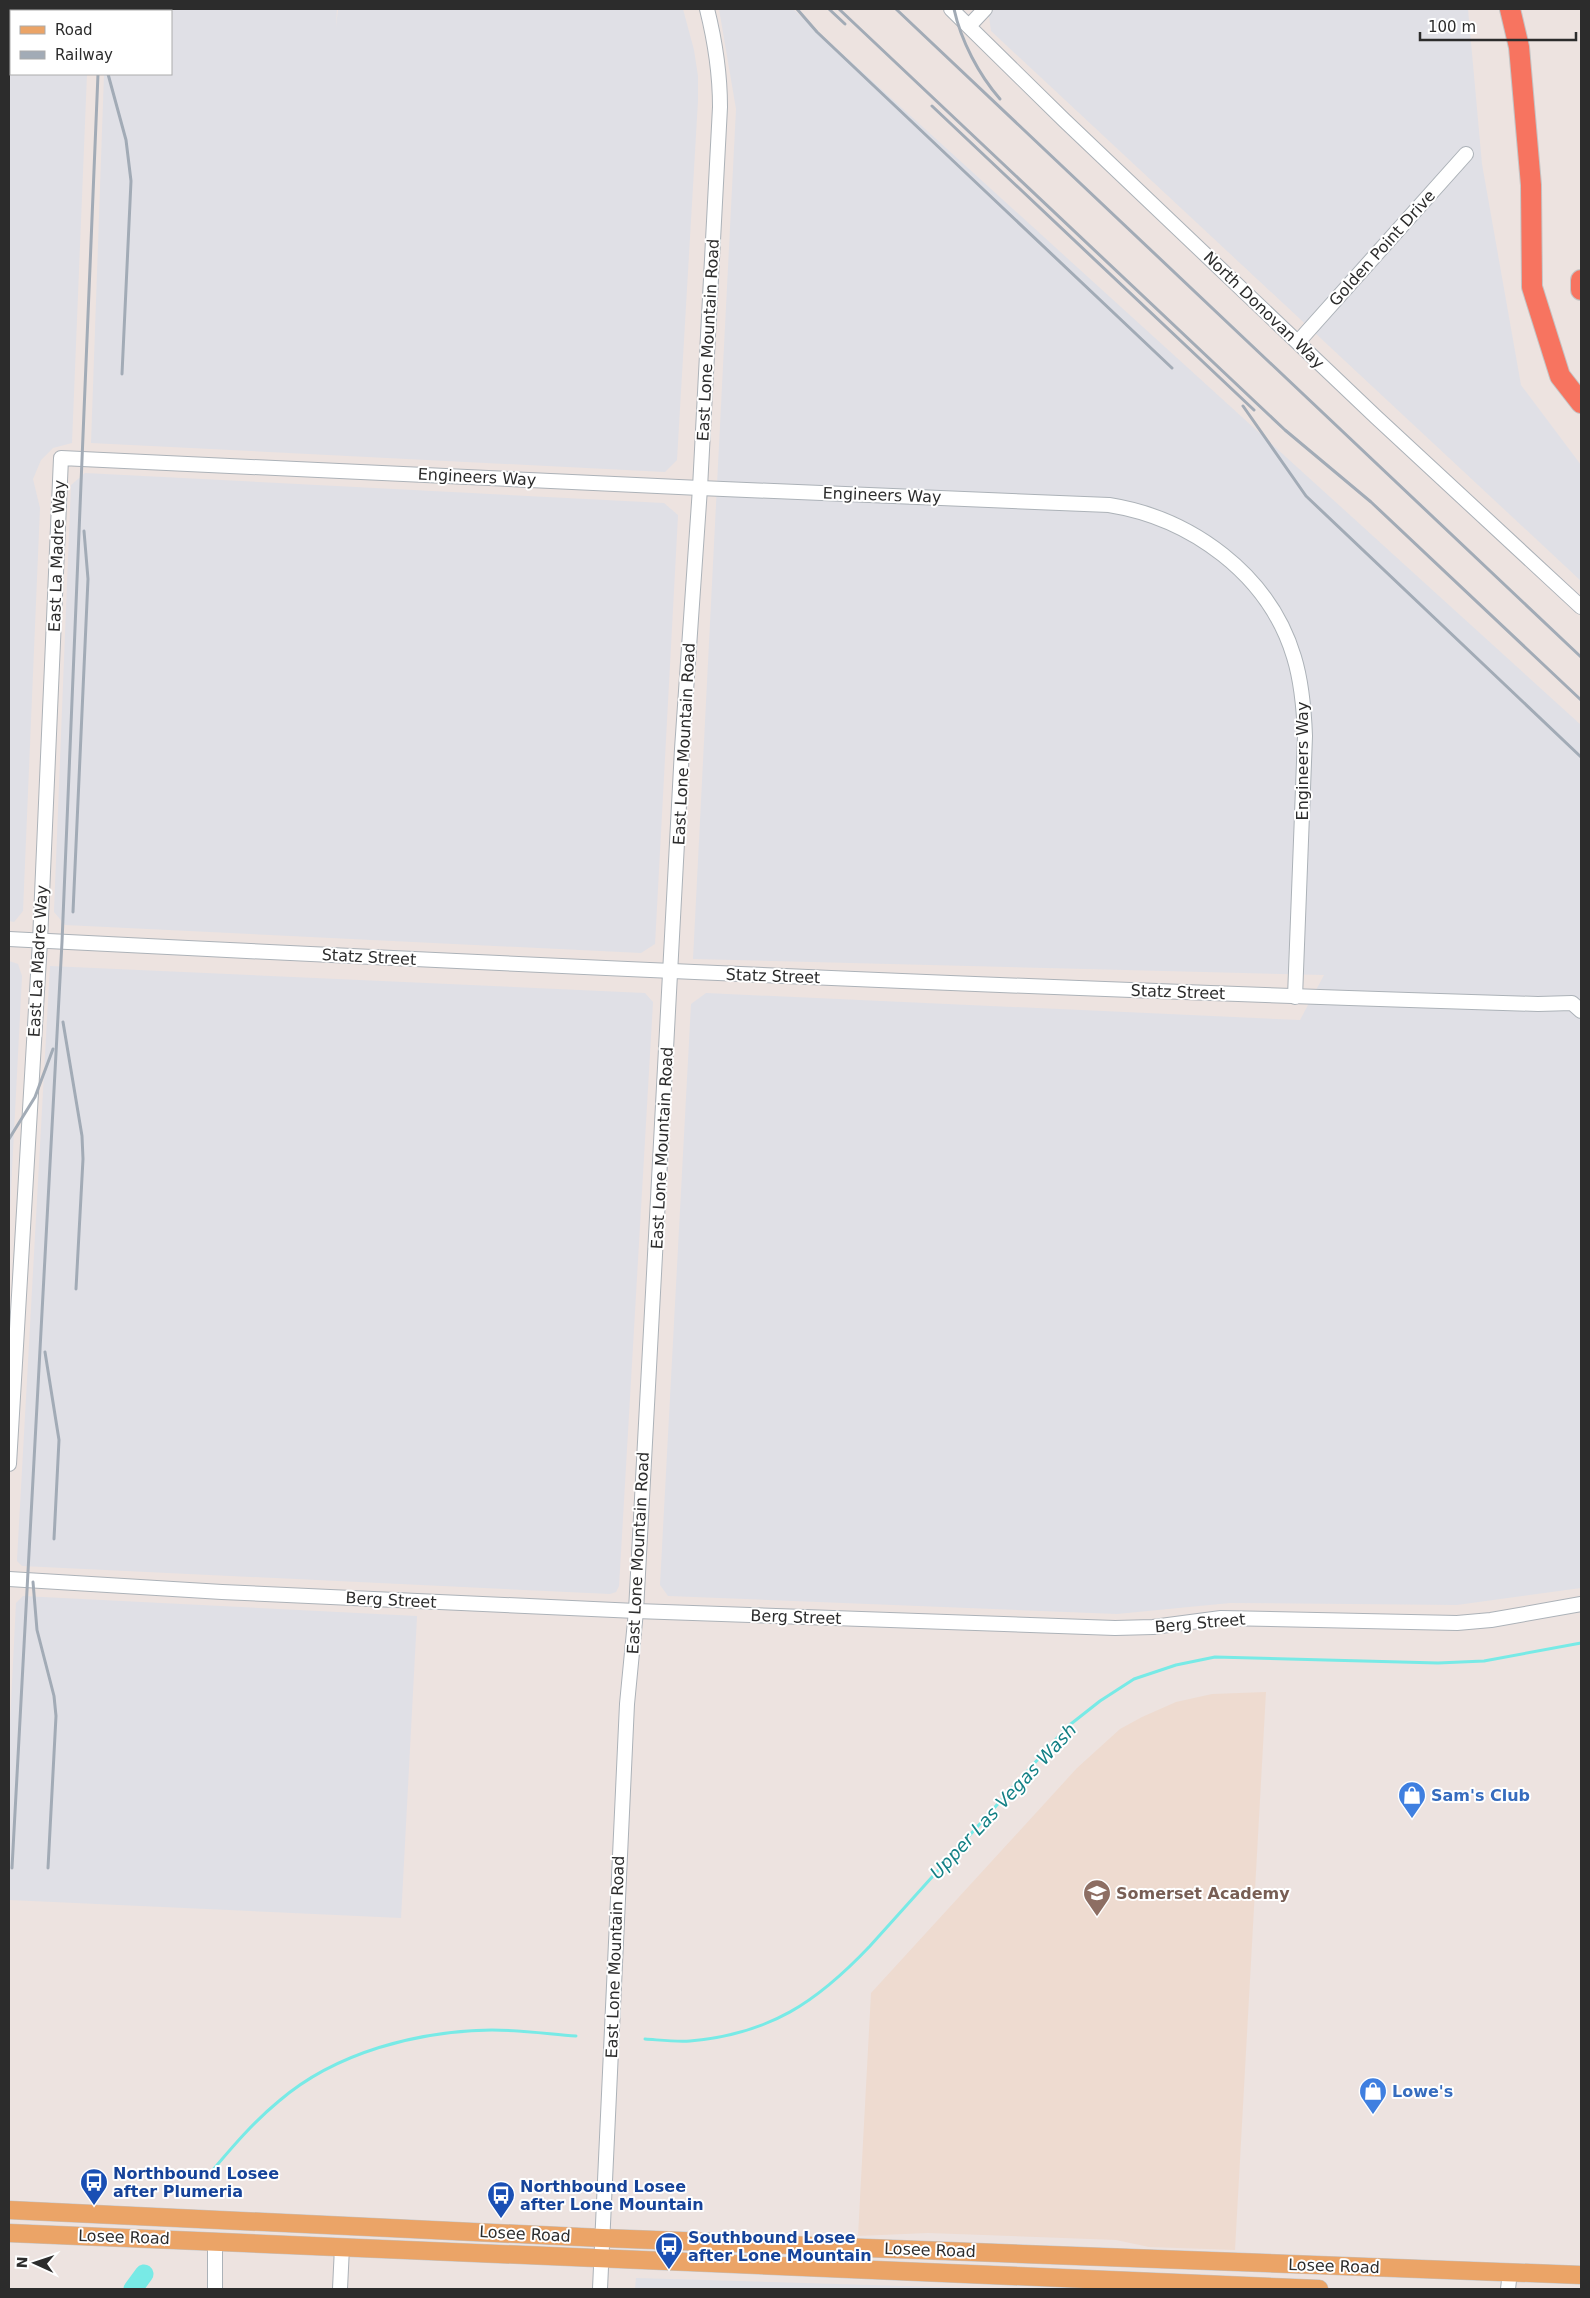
<svg xmlns="http://www.w3.org/2000/svg" width="1590" height="2298" font-family="'DejaVu Sans',sans-serif">
<style>
.industrial{fill:#e0e0e6}
.education{fill:#eedbd0}
.lines{fill:none;stroke-linecap:round;stroke-linejoin:round}
.stream{stroke:#78eae6;stroke-width:3}
.river{stroke:#78eae6;stroke-width:19}
.minor-casing{stroke:#acb2b8;stroke-width:16}
.major-casing{stroke:#c4c4c4;stroke-width:19}
.highway-casing{stroke:#c4c4c4;stroke-width:22}
.minor{stroke:#fff;stroke-width:14}
.major{stroke:#eba467;stroke-width:18}
.highway{stroke:#f77460;stroke-width:20}
.rail{stroke:#a2abb6;stroke-width:3}
.labels{text-anchor:middle;dominant-baseline:central;stroke-width:4;stroke-linejoin:round;paint-order:stroke}
.street-label{font-size:16px;fill:#2c2c2c;stroke:#fff}
.shop-label{font-size:16px;font-weight:bold;fill:#366cbe;stroke:#fff;text-anchor:start}
.education-label{font-size:16px;font-weight:bold;fill:#785e54;stroke:#fff;text-anchor:start}
.transit-label{font-size:16px;font-weight:bold;fill:#164399;stroke:#fff;text-anchor:start}
.water-label{font-size:18px;font-style:italic;fill:#138085;stroke:#fff}
</style>
<rect width="100%" height="100%" fill="#ede3e0"/>
<g class="industrial">
<polygon points="9,9 90,9 90,11 11,11 11,74 87,74 72,443 53,448 41,460 33,479 40,508 23,911 14,922 9,921"/>
<polygon points="107,9 337,9 336,27 338,9 683,9 694,50 698,76 698,101 677,460 665,472 91,443 104,74 171,74 171,11 107,11"/>
<polygon points="719,9 793,9 1581,725 1581,1588 1457,1605 1230,1603 1117,1614 668,1596 660,1585 691,1004 706,993 1300,1020 1324,975 693,959 736,109"/>
<polygon points="988,9 1468,9 1482,164 1521,385 1581,465 1581,581 991,31"/>
<polygon points="85,473 664,503 678,515 655,944 641,953 65,925 54,912 71,485"/>
<polygon points="9,961 18,964 22,976 9,1228"/>
<polygon points="50,966 645,993 653,1002 619,1586 616,1592 610,1594 22,1566 17,1561"/>
<polygon points="23,1596 417,1616 401,1918 9,1900 9,1745 16,1603"/>
<polygon points="636,2278 1007,2289 635,2289"/>
</g>
<polygon class="education" points="1266,1692 1235,2250 1149,2247 1116,2240 928,2233 858,2236 871,1993 1077,1768 1120,1729 1142,1717 1176,1702 1212,1694"/>
<g class="lines">
<g class="stream">
<path d="M645 2039C660 2040 675 2042 690 2041 770 2034 817 2002 870 1946L1067 1727 1100 1701 1134 1679 1176 1665 1215 1657 1438 1663 1484 1661 1581 1643"/>
<path d="M206 2178C229 2151 251 2124 279 2101 336 2052 418 2031 492 2030 520 2030 549 2034 576 2036"/>
</g>
<polyline class="river" points="133,2289 144,2274"/>
<g class="minor-casing">
<g id="minor">
<polyline points="951,9 1064,120 1376,417 1581,607"/>
<polyline points="969,26 985,9"/>
<polyline points="1298,342 1466,154"/>
<path d="M9 939C518 965 1028 989 1538 1004L1572 1003 1581 1011"/>
<path d="M9 1464 40 941 61 458 700 488 1109 505C1191 518 1269 574 1294 657 1302 683 1304 709 1305 736L1295 997"/>
<polyline points="9,1579 222,1592 636,1611 1115,1628 1153,1627 1221,1618 1457,1623 1491,1620 1581,1604"/>
<polyline points="215,2289 215,2242"/>
<polyline points="340,2289 342,2247"/>
<path d="M600 2289 627 1704 636 1611 682 749 700 488 720 107C720 74 715 41 707 9"/>
<polyline points="1508,2289 1510,2272"/>
</g>
</g>
<g class="major-casing">
<g id="major">
<polyline points="9,2210 602,2238 1581,2275"/>
<polyline points="9,2233 1319,2289"/>
</g>
</g>
<g class="highway-casing">
<g id="highway">
<polyline points="1510,9 1519,47 1531,185 1532,287 1560,376 1581,403"/>
<polyline points="1581,280 1581,290"/>
</g>
</g>
<use href="#minor" class="minor"/>
<use href="#major" class="major"/>
<use href="#highway" class="highway"/>
<g class="rail">
<polyline points="797,9 817,32 1172,368"/>
<polyline points="829,9 845,24"/>
<polyline points="839,9 1285,430 1371,502 1581,700"/>
<polyline points="896,9 1581,657"/>
<path d="M954 9C961 41 979 75 1000 99"/>
<polyline points="100,11 100,9"/>
<polyline points="117,11 117,9"/>
<polyline points="108,74 126,140 131,181 122,374"/>
<polyline points="932,106 1254,410"/>
<polyline points="1243,406 1306,496 1581,757"/>
<polyline points="73,912 88,579 84,531"/>
<polyline points="63,1022 82,1136 83,1159 76,1289"/>
<polyline points="9,1139 35,1097 53,1049"/>
<polyline points="45,1352 59,1440 54,1539"/>
<polyline points="33,1582 37,1630 54,1696 56,1716 48,1868"/>
<polyline points="12,1868 62,942 98,74"/>
</g>
</g>
<defs>
<g id="shop-pin" transform="scale(1.4375)"><path d="M0 17L-7.5 6A9.5 9.5 0 1 1 7.5 6Z" fill="#3f7fe0" stroke="#fff"/><path d="M-5-2.5h2.3a2.7 3.5 0 0 1 5.4 0H5L5.5 6h-11ZM-1.5-2.5h3a1.5 2.3 0 0 0-3 0Z" fill="#fff"/></g>
<g id="school-pin" transform="scale(1.4375)"><path d="M0 17L-7.5 6A9.5 9.5 0 1 1 7.5 6Z" fill="#8d6e63" stroke="#fff"/><path d="M0-5L7-2L0 1L-7-2ZM-4 1L0 2.5L4 1V4Q0 6-4 4Z" fill="#fff"/></g>
<g id="bus-pin" transform="scale(1.4375)"><path d="M0 17L-7.5 6A9.5 9.5 0 1 1 7.5 6Z" fill="#1a4fb4" stroke="#fff"/><path d="M-5-6H5V4H4V6H2V4H-2V6H-4V4H-5ZM-3.5-4V0h7V-4ZM-3.5 1.2v1.5H-2V1.2ZM2 1.2v1.5H3.5V1.2Z" fill="#fff"/></g>
</defs>
<g fill-rule="evenodd">
<use href="#shop-pin" x="1412" y="1795"/>
<use href="#school-pin" x="1097" y="1893"/>
<use href="#shop-pin" x="1373" y="2091"/>
<use href="#bus-pin" x="94" y="2182"/>
<use href="#bus-pin" x="501" y="2195"/>
<use href="#bus-pin" x="669" y="2246"/>
</g>
<g class="labels">
<g class="street-label">
<text transform="translate(1382 248) rotate(-48)">Golden Point Drive</text>
<text transform="translate(1264 310) rotate(44)">North Donovan Way</text>
<text transform="translate(708 340) rotate(-87)">East Lone Mountain Road</text>
<text transform="translate(477 477) rotate(3)">Engineers Way</text>
<text transform="translate(882 495) rotate(2)">Engineers Way</text>
<text transform="translate(57 556) rotate(-88)">East La Madre Way</text>
<text transform="translate(684 744) rotate(-87)">East Lone Mountain Road</text>
<text transform="translate(1302 761) rotate(-90)">Engineers Way</text>
<text transform="translate(369 957) rotate(3)">Statz Street</text>
<text transform="translate(38 961) rotate(-87)">East La Madre Way</text>
<text transform="translate(773 976) rotate(2)">Statz Street</text>
<text transform="translate(1178 992) rotate(2)">Statz Street</text>
<text transform="translate(662 1148) rotate(-87)">East Lone Mountain Road</text>
<text transform="translate(638 1553) rotate(-87)">East Lone Mountain Road</text>
<text transform="translate(391 1600) rotate(3)">Berg Street</text>
<text transform="translate(796 1617) rotate(2)">Berg Street</text>
<text transform="translate(1200 1623) rotate(-5)">Berg Street</text>
<text transform="translate(615 1957) rotate(-88)">East Lone Mountain Road</text>
<text transform="translate(525 2234) rotate(3)">Losee Road</text>
<text transform="translate(124 2237) rotate(2)">Losee Road</text>
<text transform="translate(930 2250) rotate(2)">Losee Road</text>
<text transform="translate(1334 2266) rotate(2)">Losee Road</text>
</g>
<g class="shop-label">
<text x="1431" y="1795">Sam's Club</text>
<text x="1392" y="2091">Lowe's</text>
</g>
<g class="education-label">
<text x="1116" y="1893">Somerset Academy</text>
</g>
<g class="transit-label">
<text x="113" y="2173">Northbound Losee<tspan x="113" dy="18">after Plumeria</tspan></text>
<text x="520" y="2186">Northbound Losee<tspan x="520" dy="18">after Lone Mountain</tspan></text>
<text x="688" y="2237">Southbound Losee<tspan x="688" dy="18">after Lone Mountain</tspan></text>
</g>
<g class="water-label">
<text transform="translate(1003 1801) rotate(-47)">Upper Las Vegas Wash</text>
</g>
</g>
<rect width="1590" height="2298" fill="none" stroke="#2c2c2c" stroke-width="20"/>
<rect x="10" y="10" width="162" height="65" fill="#ffffff" stroke="#ababab"/>
<rect x="20" y="26" width="25" height="8" fill="#eba467" stroke="#ababab"/>
<text x="55" y="35" font-size="15" fill="#2c2c2c">Road</text>
<rect x="20" y="51" width="25" height="8" fill="#a2abb6" stroke="#ababab"/>
<text x="55" y="60" font-size="15" fill="#2c2c2c">Railway</text>
<g transform="translate(35 2263) rotate(273)" stroke="#ffffff" stroke-width="4" paint-order="stroke">
<path d="M0-4L9 19L0 12L-9 19Z" fill="#2c2c2c"/>
<text y="-8" font-size="14" font-weight="bold" text-anchor="middle" fill="#2c2c2c">N</text>
</g>
<path d="M1420 32v8h156v-8" fill="none" stroke="#2c2c2c" stroke-width="2.5"/>
<text x="1428" y="32" font-size="15" fill="#2c2c2c" stroke="#ffffff" stroke-width="4" paint-order="stroke">100 m</text>
</svg>
